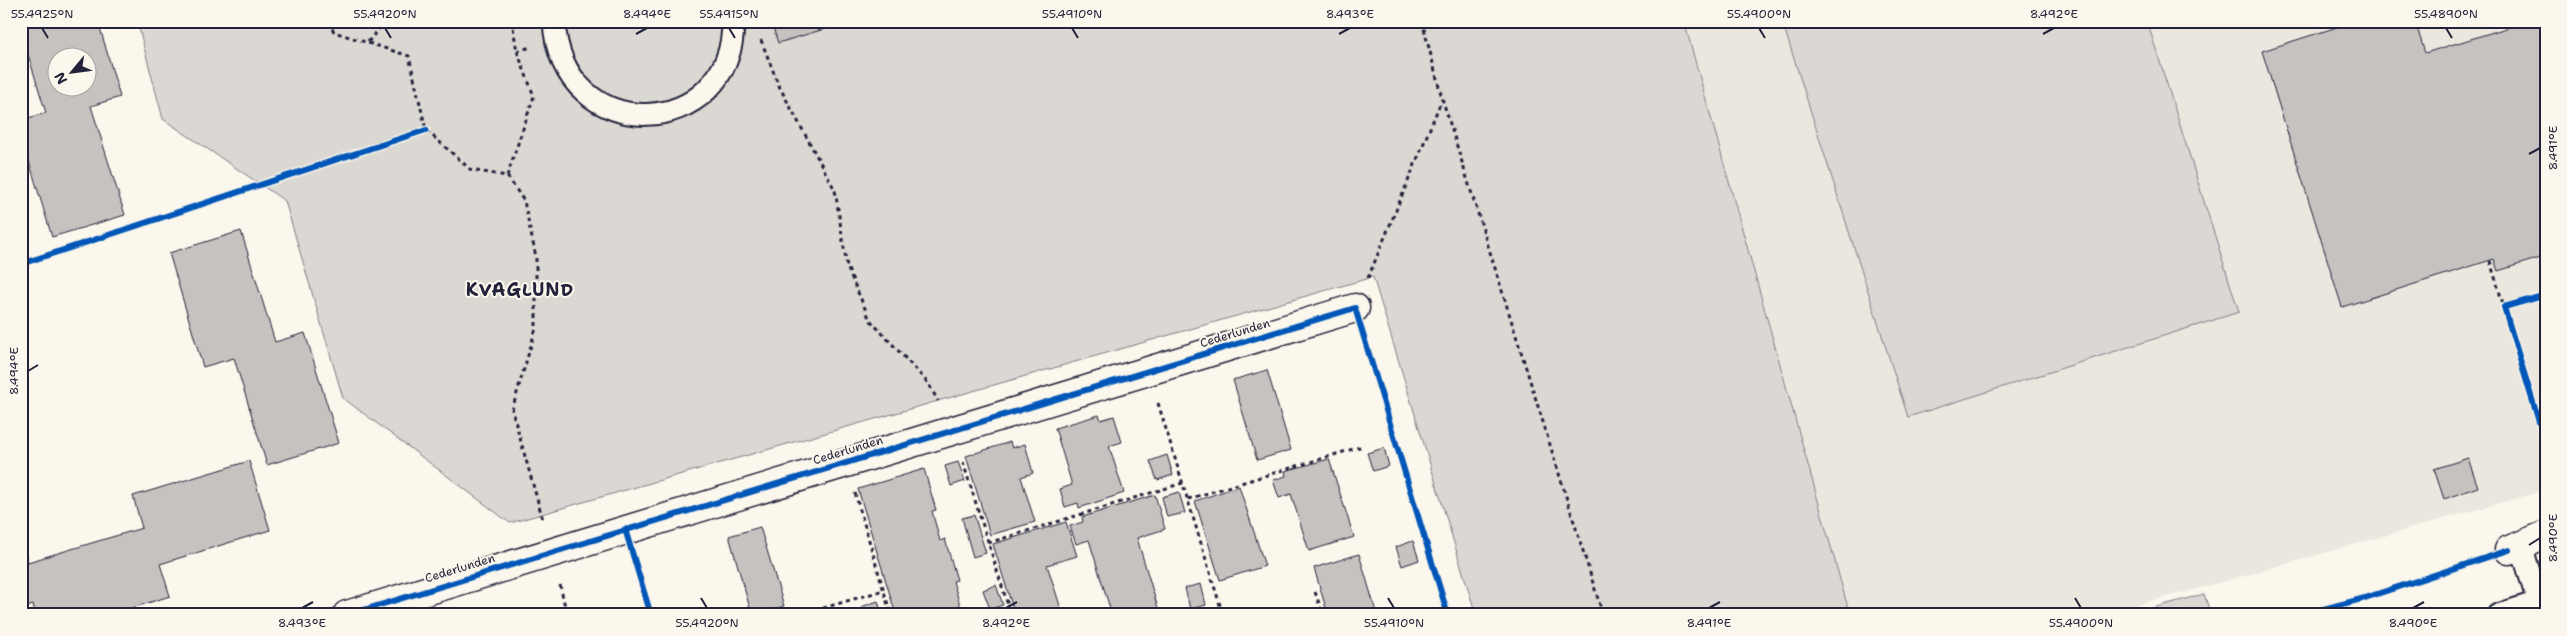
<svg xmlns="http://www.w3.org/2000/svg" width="2567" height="636" font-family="'Shantell Sans',sans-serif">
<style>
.built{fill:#ebe7df}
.green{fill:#dbd8d3;stroke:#7e7d87}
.building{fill:#c6c2c0;stroke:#22223b;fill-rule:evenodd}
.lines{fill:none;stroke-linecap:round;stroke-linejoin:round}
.service-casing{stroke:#22223b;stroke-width:25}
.minor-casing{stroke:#22223b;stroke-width:31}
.path{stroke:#22223b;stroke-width:3;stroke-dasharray:4 4;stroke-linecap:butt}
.service{stroke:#fbf7ec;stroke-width:21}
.minor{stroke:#fbf7ec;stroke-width:28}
.cycleway-casing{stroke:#fbf7ec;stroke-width:9}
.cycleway{stroke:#0057b8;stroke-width:6}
.ticks{fill:none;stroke:#22223b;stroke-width:2}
.labels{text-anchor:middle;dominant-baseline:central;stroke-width:4;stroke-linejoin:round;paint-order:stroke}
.street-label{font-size:12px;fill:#22223b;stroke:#fbf7ec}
.district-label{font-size:18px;font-weight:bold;letter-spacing:1px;fill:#22223b;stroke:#fbf7ec}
.neatline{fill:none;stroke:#22223b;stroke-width:2}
.ticks-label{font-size:12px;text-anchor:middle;fill:#22223b}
</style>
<rect width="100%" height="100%" fill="#fbf7ec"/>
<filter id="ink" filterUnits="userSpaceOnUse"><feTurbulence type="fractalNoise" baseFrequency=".02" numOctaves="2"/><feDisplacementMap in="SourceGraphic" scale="10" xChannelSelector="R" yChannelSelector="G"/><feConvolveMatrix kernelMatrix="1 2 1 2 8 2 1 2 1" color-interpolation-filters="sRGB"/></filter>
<g filter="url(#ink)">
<polygon class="built" points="1684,21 2546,21 2546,490 2215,584 2098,615 1850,615"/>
<g class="green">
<polygon points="137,21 1684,21 1850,615 1476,615 1373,277 510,523 343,398 285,201 163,119"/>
<polygon points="1782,21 2147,21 2239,312 1908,417"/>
<polygon points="2204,594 2211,615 2127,615"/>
</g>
<g class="building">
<path d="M21 21H98L120 97 91 106 125 215 52 237 21 135V120L46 113 21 32ZM58 58H88V88H58Z"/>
<polygon points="771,21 840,21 841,24 778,43"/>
<polygon points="2356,21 2415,21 2425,53 2529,21 2546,21 2546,256 2498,271 2494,259 2342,307 2262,51"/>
<polygon points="241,231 275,342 305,333 339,443 267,465 234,358 203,367 169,253"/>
<polygon points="1267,370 1291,450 1257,460 1233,380"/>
<polygon points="1099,415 1101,420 1114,416 1122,442 1109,446 1124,493 1079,508 1078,503 1065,507 1060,489 1072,485 1055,428"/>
<polygon points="1010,442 1012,448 1025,444 1033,473 1021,477 1035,522 990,535 966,456"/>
<polygon points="1384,448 1389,466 1373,471 1367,453"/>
<polygon points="1167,455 1173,475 1157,480 1150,461"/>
<polygon points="2468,458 2478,487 2444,499 2434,469"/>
<polygon points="1329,459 1354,537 1309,551 1291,494 1279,498 1273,480 1286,476 1285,471"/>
<polygon points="249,461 270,530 160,564 170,596 110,615 36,615 33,605 21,609 21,539 28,562 142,528 133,496"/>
<polygon points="958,462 965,481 951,486 945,466"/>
<polygon points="924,469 936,510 932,511 940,541 945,539 957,580 953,581 963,615 896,615 858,489"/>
<polygon points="1239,486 1265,566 1220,580 1195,501"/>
<polygon points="1179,492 1185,513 1167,517 1162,497"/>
<polygon points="1155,495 1165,529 1137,538 1160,615 1112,615 1089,540 1076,544 1070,526 1083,522 1082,517"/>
<polygon points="974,515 986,553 973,557 962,518"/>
<polygon points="1066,522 1077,556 1047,565 1063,615 1015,615 993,544"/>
<polygon points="760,527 784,606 752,615 729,536"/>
<polygon points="1413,541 1419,560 1402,566 1396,547"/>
<polygon points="1359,554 1377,615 1328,615 1314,568"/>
<polygon points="1201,584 1206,605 1190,609 1185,588"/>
<polygon points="996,585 1003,605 990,609 983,590"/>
<polygon points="878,601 882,615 864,615 861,607"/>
</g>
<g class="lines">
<g class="service-casing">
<g id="service">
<path d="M554 21C561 149 734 142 733 21"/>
<polyline points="2498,615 2538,602 2521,545"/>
</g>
</g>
<g class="minor-casing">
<g id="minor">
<polyline points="2509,550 2546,535"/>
<polyline points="347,615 1355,308"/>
</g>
</g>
<g class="path">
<polyline points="329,21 334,32 409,56 426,130 471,170 507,176 524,201 536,257 536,328 512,410 543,520"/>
<polyline points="1422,21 1442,98 1603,615"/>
<polyline points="761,40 779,86 835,190 847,267 870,320 928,383 938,401"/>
<polyline points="368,42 385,21"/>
<polyline points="517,51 531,47"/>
<polyline points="507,176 534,96 517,51 512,21"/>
<polyline points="2490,261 2504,307"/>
<polyline points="1368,278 1442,99"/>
<polyline points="1158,403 1223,615"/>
<polyline points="963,462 1011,615"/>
<polyline points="855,493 891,615"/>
<polyline points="1188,499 1363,446"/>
<polyline points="988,543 1183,483"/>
<polyline points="560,585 567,615"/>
<polyline points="1315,592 1323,615"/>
<polyline points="800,615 884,590"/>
</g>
<use href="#service" class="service"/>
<use href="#minor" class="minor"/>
<g class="cycleway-casing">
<g id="cycleway">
<polyline points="21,264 426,130"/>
<polyline points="2546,295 2504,307 2546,445"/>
<polyline points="625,529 651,615"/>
<polyline points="347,615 1355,308 1448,615"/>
<polyline points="2301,615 2365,598 2509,550"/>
</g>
</g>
<use href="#cycleway" class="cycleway"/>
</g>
</g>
<path class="ticks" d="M42 28 48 38M385 28 391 38M729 28 735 38M1072 28 1078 38M1759 28 1765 38M2446 28 2452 38M636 34 647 28M1339 34 1350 28M2043 34 2054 28M2529 154 2540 148M28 371 38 365M2529 545 2540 538M701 598 707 608M1388 598 1394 608M2075 598 2081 608M302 608 313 602M1006 608 1017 602M1709 608 1720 602M2413 608 2424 602"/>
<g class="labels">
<g class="street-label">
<text transform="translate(1235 333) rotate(-17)">Cederlunden</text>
<text transform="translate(848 450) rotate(-17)">Cederlunden</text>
<text transform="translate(460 568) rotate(-17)">Cederlunden</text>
</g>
<g class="district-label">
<text x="520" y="290">KVAGLUND</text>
</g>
</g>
<rect width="2567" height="636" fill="none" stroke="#fbf7ec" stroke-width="55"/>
<g transform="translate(72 72) rotate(241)"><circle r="24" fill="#fbf7ec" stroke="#a4a2a5"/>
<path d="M0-4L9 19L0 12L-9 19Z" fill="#22223b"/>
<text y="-8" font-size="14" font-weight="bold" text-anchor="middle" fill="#22223b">N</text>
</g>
<rect x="28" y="28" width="2512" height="580" class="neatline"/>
<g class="ticks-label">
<text x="42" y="18">55.4925°N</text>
<text x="385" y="18">55.4920°N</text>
<text x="647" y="18">8.494°E</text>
<text x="729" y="18">55.4915°N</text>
<text x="1072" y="18">55.4910°N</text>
<text x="1350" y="18">8.493°E</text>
<text x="1759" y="18">55.4900°N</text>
<text x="2054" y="18">8.492°E</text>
<text x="2446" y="18">55.4890°N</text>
<text transform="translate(2553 148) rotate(-90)" y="4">8.491°E</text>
<text transform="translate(14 371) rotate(-90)" y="4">8.494°E</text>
<text transform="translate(2553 538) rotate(-90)" y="4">8.490°E</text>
<text x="302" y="627">8.493°E</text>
<text x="707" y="627">55.4920°N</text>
<text x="1006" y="627">8.492°E</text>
<text x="1394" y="627">55.4910°N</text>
<text x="1709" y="627">8.491°E</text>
<text x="2081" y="627">55.4900°N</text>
<text x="2413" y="627">8.490°E</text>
</g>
</svg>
